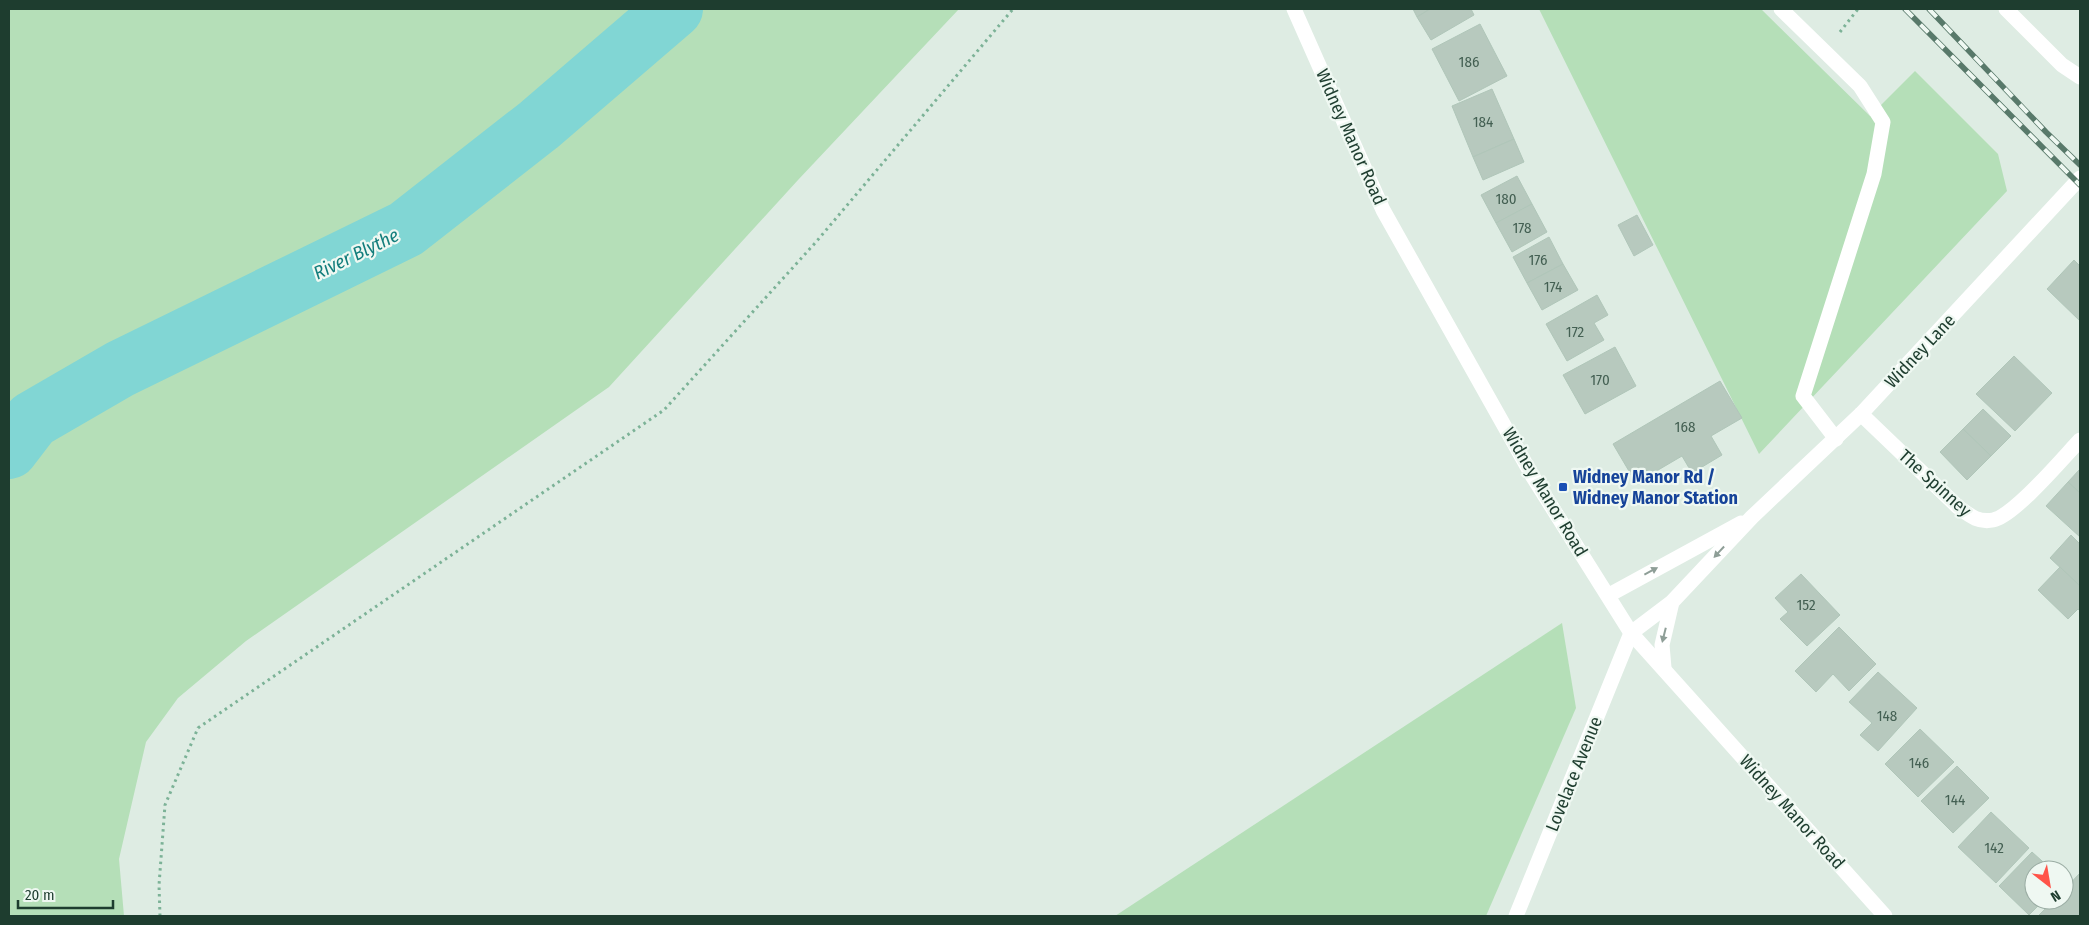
<svg xmlns="http://www.w3.org/2000/svg" width="2089" height="925" font-family="'Fira Sans Condensed',sans-serif">
<style>
.green{fill:#b5dfb8}
.lines{fill:none;stroke-linecap:round;stroke-linejoin:round}
.river{stroke:#81d6d4;stroke-width:58}
.building{fill:#b7c9be;stroke:#b0c6b9}
.path{stroke:#7cb297;stroke-width:3;stroke-dasharray:2.5 4;stroke-linecap:butt}
.minor{stroke:#fff;stroke-width:15}
.rail-casing{stroke:#58796a;stroke-width:5.5}
.rail{stroke:#eff8f2;stroke-width:4;stroke-dasharray:11;stroke-linecap:butt}
.oneway{fill:#8e9e97}
.transit-dot{fill:#1a4fb4;stroke:#eff8f2;stroke-width:2}
.labels{text-anchor:middle;dominant-baseline:central;stroke-width:4.5;stroke-linejoin:round;paint-order:stroke}
.number-label{font-size:15px;fill:#446053}
.street-label{font-size:18px;fill:#1e3d2f;stroke:#eff8f2}
.transit-label{font-size:18px;font-weight:bold;fill:#164399;stroke:#eff8f2;text-anchor:start}
.water-label{font-size:19px;font-style:italic;fill:#137e7c;stroke:#eff8f2}
</style>
<rect width="100%" height="100%" fill="#deece3"/>
<g class="green">
<polygon points="9,9 959,9 798,180 609,387 246,641 178,698 146,742 119,859 124,916 9,916"/>
<polygon points="1539,9 1761,9 1870,116 1915,71 1998,154 2007,191 1759,454"/>
<polygon points="1562,623 1576,708 1486,916 1115,916"/>
</g>
<g class="lines">
<polyline class="river" points="9,450 32,420 120,369 406,229 539,125 674,9"/>
</g>
<g class="building">
<polygon points="1413,9 1430,9 1417,17"/>
<polygon points="1430,9 1471,9 1474,15 1431,40 1417,17"/>
<polygon points="1480,24 1507,76 1459,101 1432,49"/>
<polygon points="1492,89 1514,139 1473,157 1452,106"/>
<polygon points="1514,139 1524,162 1483,180 1473,157"/>
<polygon points="1517,176 1532,204 1496,223 1481,195"/>
<polygon points="1532,204 1547,232 1512,252 1496,223"/>
<polygon points="1637,215 1653,245 1634,256 1618,225"/>
<polygon points="1549,237 1563,264 1527,283 1513,257"/>
<polygon points="2074,260 2080,266 2080,321 2047,289"/>
<polygon points="1563,264 1578,290 1542,310 1527,283"/>
<polygon points="1597,295 1608,315 1594,323 1604,340 1567,361 1546,324"/>
<polygon points="1615,347 1636,386 1585,414 1563,375"/>
<polygon points="2014,356 2052,393 2015,431 1976,394"/>
<polygon points="1720,381 1742,418 1711,436 1722,455 1692,473 1682,456 1636,483 1613,444"/>
<polygon points="1983,409 2011,436 1991,456 1963,429"/>
<polygon points="1963,429 1991,456 1967,480 1940,452"/>
<polygon points="2080,469 2080,493 2068,482"/>
<polygon points="2068,482 2080,493 2080,537 2046,506"/>
<polygon points="2071,535 2080,544 2080,586 2050,558"/>
<polygon points="2060,567 2080,586 2080,611 2078,609 2068,619 2038,590"/>
<polygon points="1801,574 1840,615 1807,646 1780,619 1788,612 1775,598"/>
<polygon points="1839,627 1876,664 1849,691 1833,674 1816,692 1795,671"/>
<polygon points="1878,672 1917,708 1878,751 1860,735 1872,723 1849,702"/>
<polygon points="1920,729 1954,762 1918,797 1885,764"/>
<polygon points="1957,766 1989,798 1953,833 1921,801"/>
<polygon points="1991,812 2029,848 1996,883 1958,847"/>
<polygon points="2032,852 2052,870 2034,870 2034,900 2044,900 2029,915 1999,886"/>
<polygon points="2080,873 2080,916 2038,916 2054,900 2064,900 2064,890"/>
</g>
<g class="lines">
<g class="path">
<polyline points="1840,32 1858,9"/>
<polyline points="160,916 159,885 165,805 198,728 664,410 816,242 1013,9"/>
</g>
<g class="minor">
<polyline points="1294,9 1383,210 1533,477 1631,633 1885,916"/>
<polyline points="1781,9 1860,86 1883,122 1874,174 1803,396 1836,439"/>
<polyline points="2006,9 2062,65 2080,77"/>
<path d="M1861 414 1958 507C1969 515 1978 523 1993 520 2014 516 2063 458 2080 440"/>
<polyline points="1609,595 1741,523"/>
<polyline points="1631,633 1672,602 1752,517 1861,414 2080,178"/>
<polyline points="1664,668 1662,645 1672,602"/>
<polyline points="1516,916 1631,633"/>
</g>
<g class="rail-casing">
<g id="rail">
<polyline points="1905,9 2080,185"/>
<polyline points="1929,9 2046,132 2080,165"/>
</g>
</g>
<use href="#rail" class="rail"/>
</g>
<defs><path id="oneway-solid" d="M-6-.8H1V-3.2L6.5 0L1 3.2V.8H-6Z" transform="scale(1.25)"/></defs>
<g class="oneway">
<use href="#oneway-solid" transform="translate(1719 552) rotate(133)"/>
<use href="#oneway-solid" transform="translate(1651 571) rotate(-28)"/>
<use href="#oneway-solid" transform="translate(1664 635) rotate(104)"/>
</g>
<rect class="transit-dot" x="1558" y="482" width="10" height="10" rx="2.5"/>
<g class="labels">
<g class="number-label">
<text x="1469" y="62">186</text>
<text x="1483" y="122">184</text>
<text x="1506" y="199">180</text>
<text x="1522" y="228">178</text>
<text x="1538" y="260">176</text>
<text x="1553" y="287">174</text>
<text x="1575" y="332">172</text>
<text x="1600" y="380">170</text>
<text x="1685" y="427">168</text>
<text x="1806" y="605">152</text>
<text x="1887" y="716">148</text>
<text x="1919" y="763">146</text>
<text x="1955" y="800">144</text>
<text x="1994" y="848">142</text>
</g>
<g class="street-label">
<text transform="translate(1351 137) rotate(66)">Widney Manor Road</text>
<text transform="translate(1920 351) rotate(-47)">Widney Lane</text>
<text transform="translate(1935 483) rotate(42)">The Spinney</text>
<text transform="translate(1545 492) rotate(59)">Widney Manor Road</text>
<text transform="translate(1574 774) rotate(-68)">Lovelace Avenue</text>
<text transform="translate(1792 812) rotate(48)">Widney Manor Road</text>
</g>
<g class="transit-label">
<text x="1573" y="477">Widney Manor Rd /<tspan x="1573" dy="21">Widney Manor Station</tspan></text>
</g>
<g class="water-label">
<text transform="translate(356 254) rotate(-26)">River Blythe</text>
</g>
</g>
<rect width="2089" height="925" fill="none" stroke="#1e3d2f" stroke-width="20"/>
<g transform="translate(2049 885) rotate(149)"><circle r="24" fill="#eff8f2" stroke="#9bada4"/>
<path d="M0-4L9 19L0 12L-9 19Z" fill="#ff5449"/>
<text y="-8" font-size="14" font-weight="bold" text-anchor="middle" fill="#1e3d2f">N</text>
</g>
<path d="M18 900v8h95v-8" fill="none" stroke="#1e3d2f" stroke-width="2.5"/>
<text x="25" y="900" font-size="15" fill="#1e3d2f" stroke="#eff8f2" stroke-width="4" paint-order="stroke">20 m</text>
</svg>
